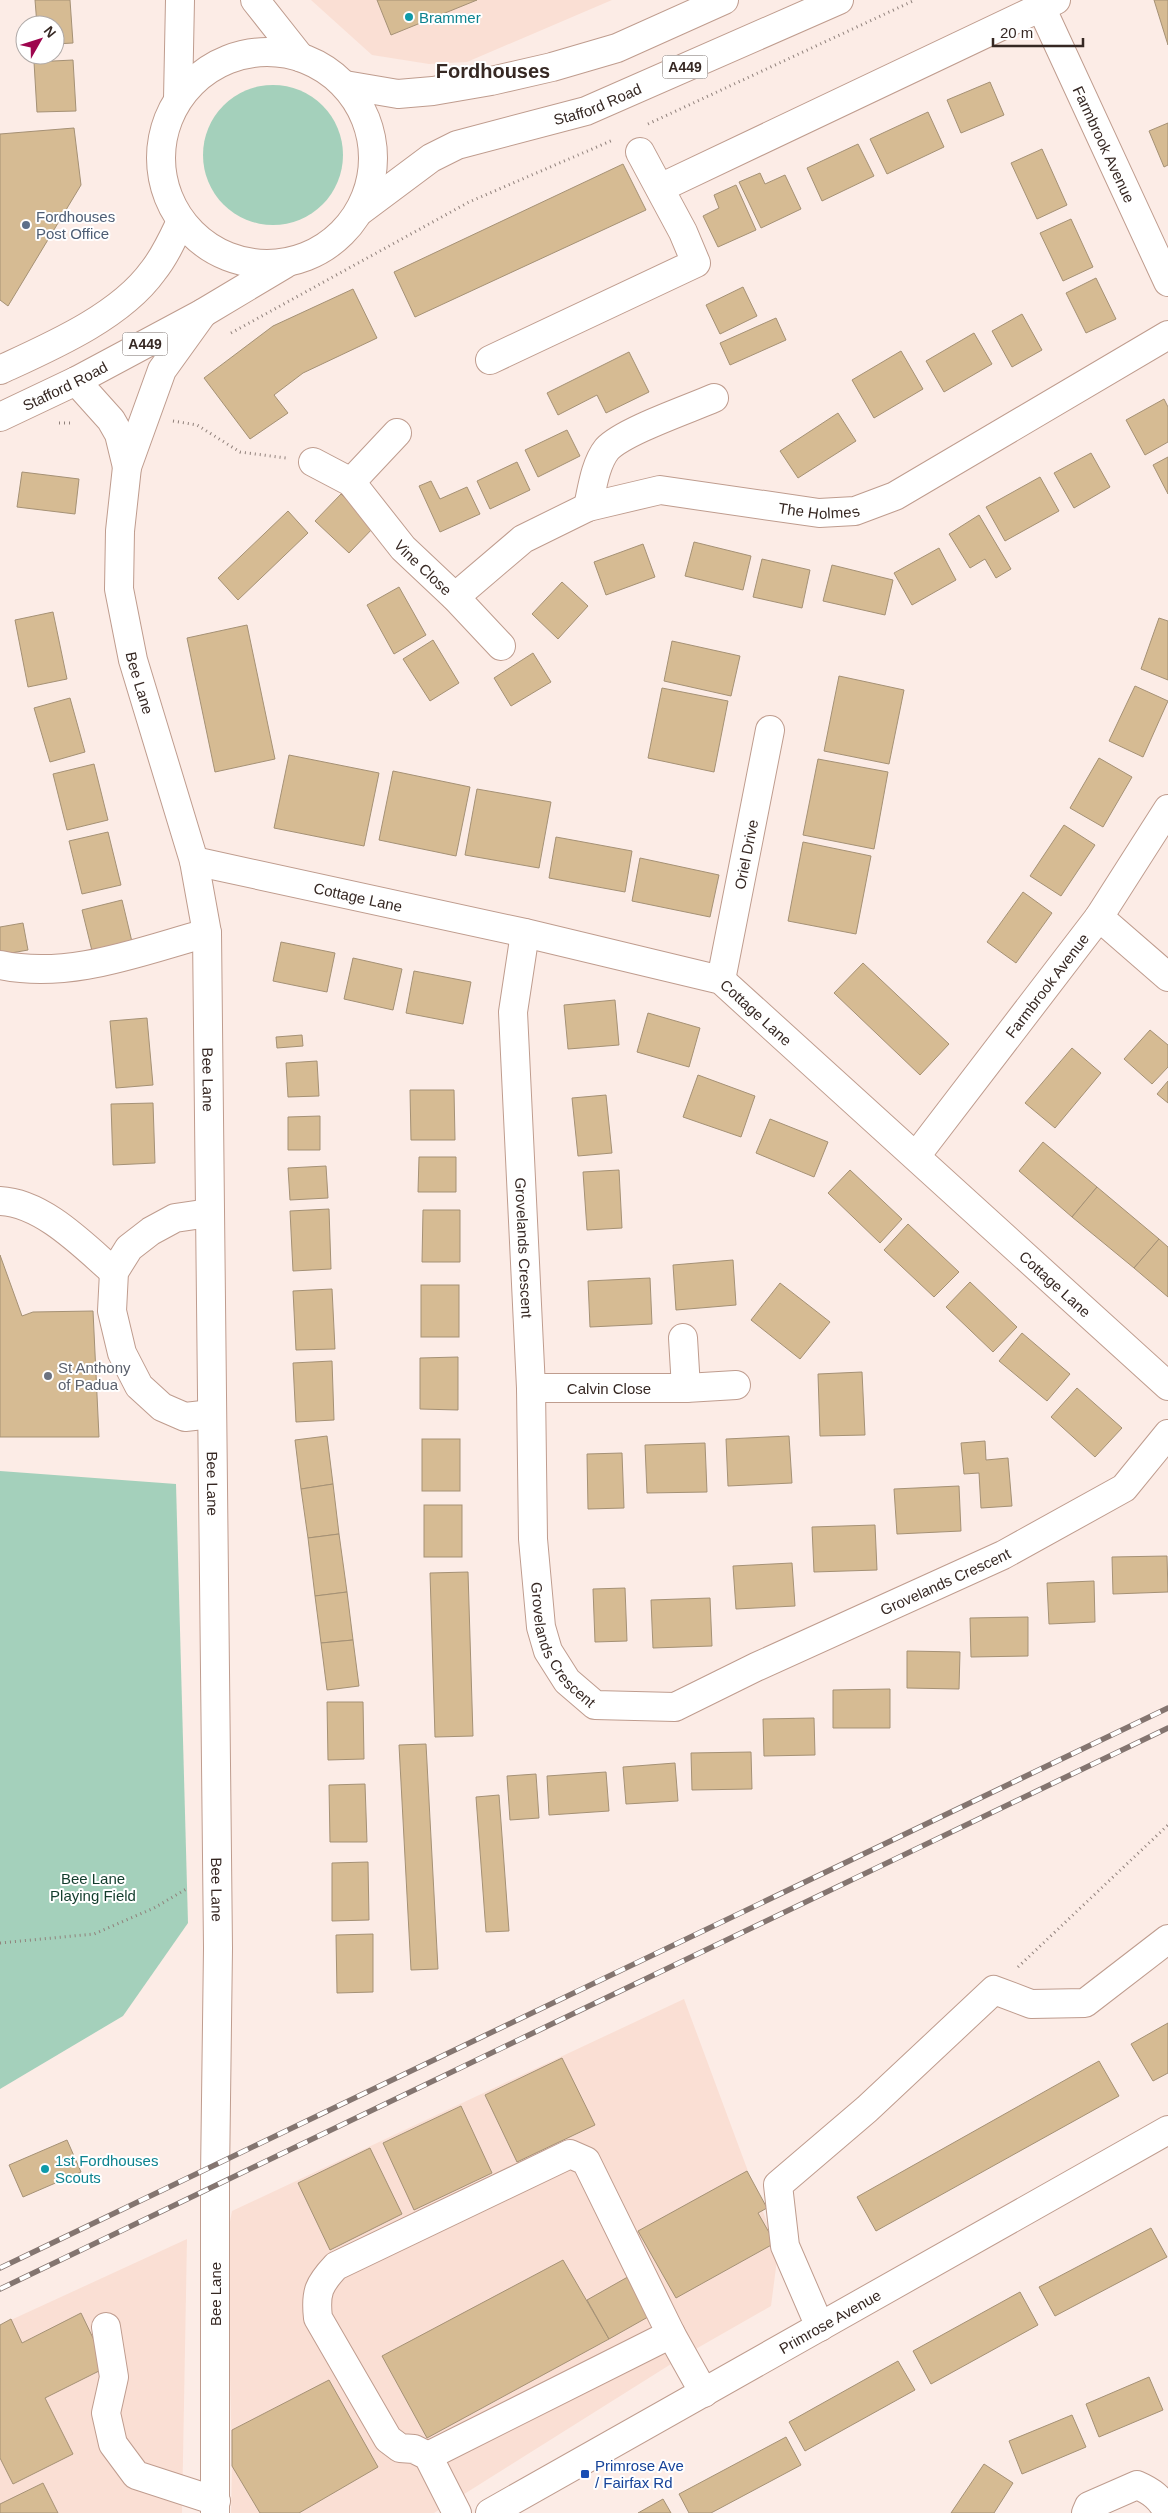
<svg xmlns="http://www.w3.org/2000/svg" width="1168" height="2513" font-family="Arial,sans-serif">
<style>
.built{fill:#fadfd4}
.green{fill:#a4d0bb}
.building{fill:#d6bb93;stroke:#a59175}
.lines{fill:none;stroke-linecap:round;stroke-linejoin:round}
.minor-casing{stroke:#bf9c8e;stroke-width:30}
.highway-casing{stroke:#bf9c8e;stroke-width:30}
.path{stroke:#90817b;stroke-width:3;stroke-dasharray:1 4;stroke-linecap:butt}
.minor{stroke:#fff;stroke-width:28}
.highway{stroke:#fff;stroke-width:28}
.rail-casing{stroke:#847570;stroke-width:5.5}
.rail{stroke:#fff;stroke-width:4;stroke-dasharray:11;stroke-linecap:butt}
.culture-dot{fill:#0f9aa8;stroke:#fff;stroke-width:2}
.service-dot{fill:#5c6f8a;stroke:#fff;stroke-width:2}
.worship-dot{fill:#6b7280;stroke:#fff;stroke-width:2}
.transit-dot{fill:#1a4fb4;stroke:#fff;stroke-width:2}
.labels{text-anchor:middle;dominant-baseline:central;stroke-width:4;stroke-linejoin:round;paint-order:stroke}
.shield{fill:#fff;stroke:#726865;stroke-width:1}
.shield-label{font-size:14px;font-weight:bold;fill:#362823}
.culture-label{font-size:15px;fill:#0d838f;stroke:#fff;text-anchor:start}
.street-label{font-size:15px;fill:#362823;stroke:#fff}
.service-label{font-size:15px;fill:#4e5e75;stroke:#fff;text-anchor:start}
.worship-label{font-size:15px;fill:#5b616d;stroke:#fff;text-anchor:start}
.park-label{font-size:15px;fill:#123c2c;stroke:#fff}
.transit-label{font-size:15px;fill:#164399;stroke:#fff;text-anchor:start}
.district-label{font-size:20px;font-weight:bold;fill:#362823;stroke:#fff}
</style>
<rect width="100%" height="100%" fill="#fcece6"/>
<g class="built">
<polygon points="311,0 612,0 467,62 429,64 372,55"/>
<polygon points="684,1999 778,2252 771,2306 687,2354 434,2513 231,2513 232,2466 227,2237 232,2211"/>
<polygon points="187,2239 182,2513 0,2513 0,2325"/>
</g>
<g class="green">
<circle cx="273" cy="155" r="70"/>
<polygon points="0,1471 176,1484 188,1923 123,2016 0,2089"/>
</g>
<g class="building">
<polygon points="35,0 70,0 73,43 55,44 55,25 37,25"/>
<polygon points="377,0 477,0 391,35"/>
<polygon points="1154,0 1168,0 1168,45"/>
<polygon points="73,60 76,111 37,112 34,62"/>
<polygon points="990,82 1004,115 961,133 947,100"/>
<polygon points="928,112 944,147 887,174 870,139"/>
<polygon points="1168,123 1168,165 1164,167 1149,131"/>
<polygon points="74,128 81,185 8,306 0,300 0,134"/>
<polygon points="858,144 874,176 822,201 807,168"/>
<polygon points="1042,149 1067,205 1037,219 1011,163"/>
<polygon points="623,164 646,210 415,317 394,272"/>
<polygon points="760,173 765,184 785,175 801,209 761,228 739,182"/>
<polygon points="736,185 756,230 718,247 703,216 719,208 714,195"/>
<polygon points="1071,219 1093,267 1063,281 1040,233"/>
<polygon points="1096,278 1116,319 1086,333 1066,293"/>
<polygon points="743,287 757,316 720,334 706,305"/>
<polygon points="353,289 377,338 303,373 274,395 288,413 250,439 204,378 273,326"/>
<polygon points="1022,314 1042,350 1012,367 992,331"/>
<polygon points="776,318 786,340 730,365 720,343"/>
<polygon points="974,333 992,364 944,392 926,361"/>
<polygon points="901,351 923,389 874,418 852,380"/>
<polygon points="629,352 649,392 606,413 597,395 558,415 547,393"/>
<polygon points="1164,399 1168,407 1168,442 1145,455 1126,420"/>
<polygon points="838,413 856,441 798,478 780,451"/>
<polygon points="567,430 580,456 538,477 525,450"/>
<polygon points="1091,453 1110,487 1074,508 1054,473"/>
<polygon points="1168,457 1168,494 1153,465"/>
<polygon points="517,462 530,490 490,509 477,481"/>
<polygon points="22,472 79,479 75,514 17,507"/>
<polygon points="1040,477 1059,511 1005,541 986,507"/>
<polygon points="431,481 440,499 467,487 480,514 440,532 419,486"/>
<polygon points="341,494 375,526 349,553 315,521"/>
<polygon points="288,511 308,533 238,600 218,578"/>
<polygon points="979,515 1011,569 996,578 985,559 970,568 949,534"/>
<polygon points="694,542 751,556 743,590 685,576"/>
<polygon points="643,544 655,577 606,595 594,562"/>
<polygon points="939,548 956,580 912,605 894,573"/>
<polygon points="762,559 810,570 802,608 753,597"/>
<polygon points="832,565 893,580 885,615 823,601"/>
<polygon points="562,582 588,606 558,639 532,614"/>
<polygon points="399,587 426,635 394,654 367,605"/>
<polygon points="53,612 67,679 28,687 15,620"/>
<polygon points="1159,618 1168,621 1168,680 1141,669"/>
<polygon points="247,625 275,759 215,772 187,638"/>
<polygon points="433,640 459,683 430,701 403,659"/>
<polygon points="672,641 740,656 731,696 664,681"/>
<polygon points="533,653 551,682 511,706 494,678"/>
<polygon points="839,676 904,690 889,764 824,751"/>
<polygon points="1135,686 1168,701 1143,757 1109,741"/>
<polygon points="662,688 728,701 714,772 648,758"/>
<polygon points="70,698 85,752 50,762 34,708"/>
<polygon points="289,755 379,773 364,846 274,828"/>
<polygon points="1099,758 1132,777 1103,827 1070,808"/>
<polygon points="818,759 888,772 874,849 803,835"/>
<polygon points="94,764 108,820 67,830 53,774"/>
<polygon points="393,771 470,787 456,856 379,840"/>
<polygon points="477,789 551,802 539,868 465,855"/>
<polygon points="1064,825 1095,845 1061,896 1030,876"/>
<polygon points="108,832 121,885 82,894 69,841"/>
<polygon points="556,837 632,851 625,892 549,878"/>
<polygon points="803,842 871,856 856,934 788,921"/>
<polygon points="640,858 719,875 710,917 632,901"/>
<polygon points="1023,892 1052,913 1016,963 987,942"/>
<polygon points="122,900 133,946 93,955 82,910"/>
<polygon points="23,923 28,950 0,955 0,927"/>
<polygon points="281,942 335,953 327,992 273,981"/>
<polygon points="353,958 402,969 393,1010 344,999"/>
<polygon points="863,963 949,1044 920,1075 834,993"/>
<polygon points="414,971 471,982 463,1024 406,1013"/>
<polygon points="615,1000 619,1045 568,1049 564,1005"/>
<polygon points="648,1013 700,1028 689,1067 637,1052"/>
<polygon points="147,1018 153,1085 116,1088 110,1021"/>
<polygon points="1150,1030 1168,1045 1168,1067 1152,1084 1124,1059"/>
<polygon points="302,1035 303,1046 277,1048 276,1037"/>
<polygon points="1072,1048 1101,1073 1055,1128 1025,1103"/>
<polygon points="317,1061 319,1096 288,1097 286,1063"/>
<polygon points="698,1075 755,1096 741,1137 683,1117"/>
<polygon points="1168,1081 1168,1103 1157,1094"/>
<polygon points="410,1090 454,1090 455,1140 411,1140"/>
<polygon points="606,1095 612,1153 578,1156 572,1098"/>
<polygon points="153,1103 155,1163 113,1165 111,1104"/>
<polygon points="320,1116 320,1150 288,1150 288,1117"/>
<polygon points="770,1119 828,1142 814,1177 756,1153"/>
<polygon points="1043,1142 1097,1187 1072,1217 1019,1171"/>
<polygon points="419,1157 456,1157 456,1192 418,1192"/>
<polygon points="326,1166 328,1198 290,1200 288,1168"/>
<polygon points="619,1170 622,1228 587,1230 583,1172"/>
<polygon points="850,1170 902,1219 880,1243 828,1193"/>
<polygon points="1097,1187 1159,1239 1134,1268 1072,1217"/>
<polygon points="329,1209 331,1269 293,1271 290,1211"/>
<polygon points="423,1210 460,1210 460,1262 422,1262"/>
<polygon points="908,1224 959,1272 934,1297 884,1250"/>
<polygon points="1159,1239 1168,1247 1168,1297 1134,1268"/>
<polygon points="0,1255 22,1316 33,1312 93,1311 99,1437 0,1437"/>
<polygon points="733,1260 736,1305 676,1310 673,1265"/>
<polygon points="650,1278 652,1324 590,1327 588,1281"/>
<polygon points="970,1282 1017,1327 993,1352 946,1307"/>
<polygon points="780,1283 830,1322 800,1359 751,1320"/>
<rect x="421" y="1285" width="38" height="52"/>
<polygon points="332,1289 335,1349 296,1350 293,1291"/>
<polygon points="1022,1333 1070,1374 1047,1401 999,1361"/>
<polygon points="458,1357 458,1410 420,1409 420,1358"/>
<polygon points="332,1361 334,1420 296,1422 293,1363"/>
<polygon points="862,1372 865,1435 820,1436 818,1374"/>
<polygon points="1077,1388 1122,1428 1095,1457 1051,1417"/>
<polygon points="327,1436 333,1484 301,1489 295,1440"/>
<polygon points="789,1436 792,1483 728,1486 726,1439"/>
<rect x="422" y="1439" width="38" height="52"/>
<polygon points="985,1441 986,1460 1008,1458 1012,1506 981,1508 979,1473 964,1474 961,1443"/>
<polygon points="705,1443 707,1492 647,1493 645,1445"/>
<polygon points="622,1453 624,1508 588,1509 587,1454"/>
<polygon points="333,1484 339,1534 308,1538 301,1489"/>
<polygon points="959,1486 961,1531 897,1534 894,1489"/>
<rect x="424" y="1505" width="38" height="52"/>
<polygon points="875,1525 877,1570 814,1572 812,1527"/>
<polygon points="339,1534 347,1592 315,1596 308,1538"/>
<polygon points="1167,1556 1168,1592 1113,1594 1112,1557"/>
<polygon points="792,1563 795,1606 736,1609 733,1566"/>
<polygon points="468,1572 473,1736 435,1737 430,1573"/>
<polygon points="1094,1581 1095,1622 1049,1624 1047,1583"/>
<polygon points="625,1588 627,1641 595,1642 593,1589"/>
<polygon points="347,1592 353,1640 321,1643 315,1596"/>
<polygon points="710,1598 712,1646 653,1648 651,1600"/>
<polygon points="1028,1617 1028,1656 971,1657 970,1618"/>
<polygon points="353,1640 359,1686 327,1690 321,1643"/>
<polygon points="907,1651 960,1652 959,1689 907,1688"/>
<polygon points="890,1689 890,1728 833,1728 833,1690"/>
<polygon points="327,1702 363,1702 364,1759 328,1760"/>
<polygon points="814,1718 815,1755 764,1756 763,1719"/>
<polygon points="426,1744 438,1969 411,1970 399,1745"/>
<polygon points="751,1752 752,1789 692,1790 691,1753"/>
<polygon points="675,1763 678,1801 626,1804 623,1767"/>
<polygon points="606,1772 609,1811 549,1815 547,1776"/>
<polygon points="536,1774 539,1818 510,1820 507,1776"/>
<polygon points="365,1784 367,1842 330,1842 329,1785"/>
<polygon points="499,1795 509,1931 486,1932 476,1797"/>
<polygon points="368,1862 369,1920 332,1921 332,1863"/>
<polygon points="373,1934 373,1992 337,1993 336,1935"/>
<polygon points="1168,2023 1168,2073 1153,2081 1131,2044"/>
<polygon points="562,2058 595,2125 517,2162 485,2095"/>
<polygon points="1099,2061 1119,2096 876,2231 857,2197"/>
<polygon points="461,2106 492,2173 414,2210 383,2143"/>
<polygon points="67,2140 81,2172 23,2197 9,2165"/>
<polygon points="370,2148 402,2214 330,2250 298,2183"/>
<polygon points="747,2171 767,2208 758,2213 775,2243 676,2298 638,2231"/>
<polygon points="1151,2228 1167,2257 1055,2316 1039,2287"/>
<polygon points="563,2260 609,2339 427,2438 382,2356"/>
<polygon points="633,2274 655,2313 609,2339 587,2300"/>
<polygon points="1020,2292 1038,2325 931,2384 913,2351"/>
<polygon points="81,2313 107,2367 45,2398 73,2454 13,2484 0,2458 0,2325 11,2319 22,2343"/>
<polygon points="898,2361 915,2390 805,2451 789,2422"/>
<polygon points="1149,2377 1163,2410 1099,2437 1086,2404"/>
<polygon points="329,2380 378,2467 299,2513 260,2513 232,2466 232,2430"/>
<polygon points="1072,2415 1086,2447 1022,2474 1009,2441"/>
<polygon points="786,2437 801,2465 711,2513 689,2513 679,2494"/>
<polygon points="984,2464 1013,2483 994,2513 951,2513"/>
<polygon points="43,2483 58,2513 0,2513 0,2504"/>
<polygon points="663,2499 671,2513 638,2513"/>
</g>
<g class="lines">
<g class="minor-casing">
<g id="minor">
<polyline points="255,0 300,57"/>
<path id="s1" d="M1041 7 1168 282"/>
<polyline points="178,99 180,0"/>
<polyline points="660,188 1056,0"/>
<path id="s2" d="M203 313 162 370 127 467 120 531 119 589 133 660 194 861 207 933 218 1948 215 2176V2513"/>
<polyline points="490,360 696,263 683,232 640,152"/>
<polyline points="76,381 111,420 119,434 127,467"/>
<path id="s3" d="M313 462 351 482 403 548 455 597 501 646"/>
<polyline points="351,482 397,433"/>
<path d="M588 507C592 489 595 464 607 449 624 431 689 409 714 398"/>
<path id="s4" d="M455 597 523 539 588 507 660 490 819 513 855 511 895 496 1168 335"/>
<path id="s5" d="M194 861 525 933 721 980 1168 1386"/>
<polyline points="1099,917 1168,977"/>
<path id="s6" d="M525 933 513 1012 531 1388 533 1539 541 1627 548 1651 567 1681 595 1705 675 1707 756 1667 1003 1555 1124 1488 1168 1434"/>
<path d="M0 965C70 980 141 951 207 933"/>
<path id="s7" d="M721 980 770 730"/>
<path id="s8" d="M916 1156 1099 917 1168 809"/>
<path d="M0 1201C43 1203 83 1245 114 1272"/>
<polyline points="209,1213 175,1218 151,1231 129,1248 114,1272 112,1311 122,1353 139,1386 162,1407 185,1417 212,1414"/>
<polyline points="683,1338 686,1388"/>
<path id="s9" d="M531 1388H686L736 1385"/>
<polyline points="106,2327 114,2377 106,2413 113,2444 136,2475 216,2501"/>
<polyline points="820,2327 785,2246 778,2185 867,2109 994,1990 1031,2004 1085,2003 1168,1939"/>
<polyline points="428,2456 671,2334"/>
<path d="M457 2513 428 2456 414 2449 400 2448 388 2439 318 2318C315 2292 319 2284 336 2266L570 2154 586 2161 671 2334 704 2393"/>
<path id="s10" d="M490 2513 1168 2130"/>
<path d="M1086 2513 1089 2506 1137 2485C1151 2491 1161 2498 1168 2513"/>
</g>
</g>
<g class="highway-casing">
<g id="highway">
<circle cx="267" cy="158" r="106"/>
<polyline points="345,85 398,94 433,91 491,81 552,67 617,48 724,0"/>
<path id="s11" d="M360 211 431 158 457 145 586 111 839 0"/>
<path d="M0 370C50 347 120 317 153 271 165 256 173 238 181 221"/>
<path id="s12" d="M0 417 76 381 203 313 285 264"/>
</g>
</g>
<g class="path">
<polyline points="648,124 915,0"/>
<polyline points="231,333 469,202 613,140"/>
<polyline points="173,421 197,425 240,452 286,458"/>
<polyline points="59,423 73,423"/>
<polyline points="0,1943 94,1934 154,1908 188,1888"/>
<polyline points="1018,1967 1168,1825"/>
</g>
<use href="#minor" class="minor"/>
<use href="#highway" class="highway"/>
<g class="rail-casing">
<g id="rail">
<polyline points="0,2268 1168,1708"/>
<polyline points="0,2289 1168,1728"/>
</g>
</g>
<use href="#rail" class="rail"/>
</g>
<g class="culture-dot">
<circle cx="409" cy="17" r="5"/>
<circle cx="45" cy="2169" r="5"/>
</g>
<circle class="service-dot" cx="26" cy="225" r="5"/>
<circle class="worship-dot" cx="48" cy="1376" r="5"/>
<rect class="transit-dot" x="580" y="2469" width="10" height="10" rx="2.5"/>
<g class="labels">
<g class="shield">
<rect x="662.5" y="55.5" width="45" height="23" rx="4"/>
<rect x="122.5" y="332.5" width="45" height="23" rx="4"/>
</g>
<g class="shield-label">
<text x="685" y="67">A449</text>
<text x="145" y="344">A449</text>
</g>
<g class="culture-label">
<text x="419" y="17">Brammer</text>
<text x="55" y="2160">1st Fordhouses<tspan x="55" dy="17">Scouts</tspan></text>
</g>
<g class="street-label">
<text stroke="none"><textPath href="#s11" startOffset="264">Stafford Road</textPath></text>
<text stroke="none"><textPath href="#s1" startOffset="151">Farmbrook Avenue</textPath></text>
<text stroke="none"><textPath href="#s12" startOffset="72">Stafford Road</textPath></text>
<text stroke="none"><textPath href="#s4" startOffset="396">The Holmes</textPath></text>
<text stroke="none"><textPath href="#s3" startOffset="155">Vine Close</textPath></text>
<text stroke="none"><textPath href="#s2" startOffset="392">Bee Lane</textPath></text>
<text stroke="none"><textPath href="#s7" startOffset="128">Oriel Drive</textPath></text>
<text stroke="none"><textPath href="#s5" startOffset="168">Cottage Lane</textPath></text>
<text stroke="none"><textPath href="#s8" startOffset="215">Farmbrook Avenue</textPath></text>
<text stroke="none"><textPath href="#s5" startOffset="588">Cottage Lane</textPath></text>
<text stroke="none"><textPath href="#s2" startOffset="798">Bee Lane</textPath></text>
<text stroke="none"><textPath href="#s6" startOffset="316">Grovelands Crescent</textPath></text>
<text stroke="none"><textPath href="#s5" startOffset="992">Cottage Lane</textPath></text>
<text stroke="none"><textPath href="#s9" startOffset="78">Calvin Close</textPath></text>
<text stroke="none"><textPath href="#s2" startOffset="1202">Bee Lane</textPath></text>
<text stroke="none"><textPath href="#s6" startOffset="1171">Grovelands Crescent</textPath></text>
<text stroke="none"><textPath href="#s6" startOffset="721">Grovelands Crescent</textPath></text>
<text stroke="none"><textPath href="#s2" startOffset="1608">Bee Lane</textPath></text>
<text transform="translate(215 2294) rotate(-90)">Bee Lane</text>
<text stroke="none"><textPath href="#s10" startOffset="390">Primrose Avenue</textPath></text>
</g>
<g class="service-label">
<text x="36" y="216">Fordhouses<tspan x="36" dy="17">Post Office</tspan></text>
</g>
<g class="worship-label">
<text x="58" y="1367">St Anthony<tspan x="58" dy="17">of Padua</tspan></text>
</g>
<g class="park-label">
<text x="93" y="1878">Bee Lane<tspan x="93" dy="17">Playing Field</tspan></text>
</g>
<g class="transit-label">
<text x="595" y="2465">Primrose Ave<tspan x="595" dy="17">/ Fairfax Rd</tspan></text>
</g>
<g class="district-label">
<text x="493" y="71">Fordhouses</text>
</g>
</g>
<g transform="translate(40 40) rotate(51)"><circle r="24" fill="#ffffff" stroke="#afa9a7"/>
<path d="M0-4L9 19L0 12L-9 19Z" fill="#9e054e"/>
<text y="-8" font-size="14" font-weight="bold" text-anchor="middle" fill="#362823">N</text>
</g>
<path d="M993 38v8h90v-8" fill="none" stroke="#362823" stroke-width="2.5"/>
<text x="1000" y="38" font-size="15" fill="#362823" stroke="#ffffff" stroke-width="4" paint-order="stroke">20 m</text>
</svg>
